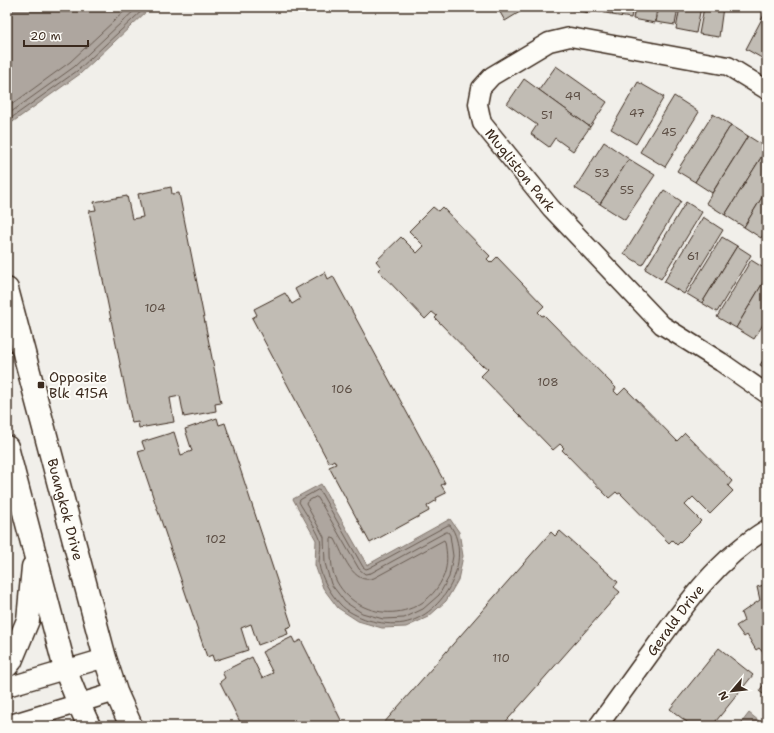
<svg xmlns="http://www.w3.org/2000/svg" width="774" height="733" font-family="'Shantell Sans',sans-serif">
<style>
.water{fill:#aea69f;stroke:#80746b}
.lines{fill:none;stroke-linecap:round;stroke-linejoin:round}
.shore{stroke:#695c52;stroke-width:1}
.building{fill:#c1bcb4;stroke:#3b2a1e}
.street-casing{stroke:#3b2a1e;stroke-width:21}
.primary-casing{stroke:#3b2a1e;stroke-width:25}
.street{stroke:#fdfcf7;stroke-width:18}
.primary{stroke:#fdfcf7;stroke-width:22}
.poi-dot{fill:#3b2a1e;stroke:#fdfcf7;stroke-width:1.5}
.labels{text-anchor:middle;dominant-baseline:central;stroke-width:4;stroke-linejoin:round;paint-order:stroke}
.number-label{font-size:12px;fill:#5c4e44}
.street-label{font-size:14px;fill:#3b2a1e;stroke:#fdfcf7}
.poi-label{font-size:14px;fill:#3b2a1e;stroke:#fdfcf7;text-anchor:start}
</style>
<rect width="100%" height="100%" fill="#f1efea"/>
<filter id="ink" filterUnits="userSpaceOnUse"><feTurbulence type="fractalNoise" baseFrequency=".025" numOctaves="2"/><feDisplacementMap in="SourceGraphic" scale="8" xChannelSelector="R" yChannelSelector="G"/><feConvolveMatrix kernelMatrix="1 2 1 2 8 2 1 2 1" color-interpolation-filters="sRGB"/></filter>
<g filter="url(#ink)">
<g class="water">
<polygon points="7,7 157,7 148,10 80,74 7,126"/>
<polygon points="321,484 367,565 450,519 459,532 463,556 458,580 446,601 428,617 406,627 382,628 358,621 338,608 323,588 315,565 316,540 293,499"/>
<polygon points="749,713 764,725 764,726 739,726"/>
</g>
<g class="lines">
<g class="shore">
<polyline points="7,108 70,62 129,7"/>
<polyline points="7,115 74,67 138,7"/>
<polyline points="7,121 77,71 146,7"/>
<path d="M318 490 320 491 363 567 366 569 369 568 448 525H450C474 560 444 615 404 623 392 625 380 623 368 620 359 617 346 611 340 604 330 593 321 578 319 564 319 556 322 547 320 539 317 530 304 511 299 502L300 500Z"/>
<polygon points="316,497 318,498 359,569 365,574 371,573 446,532 448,532 450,535 453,556 449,577 439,595 423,609 404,618 383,619 362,613 345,602 331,584 325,563 324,537 306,504 307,502"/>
<path d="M332 538 335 539C343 554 353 586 374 578L444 540 445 542C447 553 448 564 444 575 426 622 361 625 337 582 330 569 331 554 331 540Z"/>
</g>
</g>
<g class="building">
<polygon points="497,7 528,7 505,21"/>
<polygon points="568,7 591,7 590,13 567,9"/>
<polygon points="594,7 612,7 611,14 594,11"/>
<polygon points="614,7 633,7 631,18 612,15"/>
<polygon points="635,7 657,7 655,23 633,19"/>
<polygon points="659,7 678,7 675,25 656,22"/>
<polygon points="680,7 701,7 696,33 676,29"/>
<polygon points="704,7 723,7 719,37 699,34"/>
<polygon points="767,9 767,61 746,49"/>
<polygon points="556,66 607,102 590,127 539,90"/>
<polygon points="524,79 590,127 573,151 555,138 549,147 531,134 537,125 507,104"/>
<polygon points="638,82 664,97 636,144 611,129"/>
<polygon points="674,96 699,112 665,167 640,152"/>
<polygon points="713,114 731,125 695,182 677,171"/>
<polygon points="731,125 748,136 712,193 695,182"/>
<polygon points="748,136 767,148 725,215 706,203"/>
<polygon points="604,142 629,159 600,204 575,188"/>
<polygon points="767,148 767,189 744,227 725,215"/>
<polygon points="629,159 655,175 625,220 600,204"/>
<polygon points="171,187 172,194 179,193 221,403 215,404 216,411 184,417 180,396 170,398 174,422 139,428 138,422 132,423 89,211 96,210 94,202 127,196 132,219 143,217 138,194"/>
<polygon points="767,189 767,228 761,238 744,227"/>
<polygon points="664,190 681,201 642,265 624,254"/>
<polygon points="686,202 702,212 661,279 645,269"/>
<polygon points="433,207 438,211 442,207 490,256 487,259 491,263 497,257 544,306 538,312 542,316 544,315 616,388 614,391 618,395 625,388 677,441 685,433 732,481 728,486 733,491 710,514 693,497 685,505 701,521 677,545 672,540 669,543 620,493 618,494 616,492 609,498 562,450 564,448 560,444 553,450 481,376 488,369 483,365 482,366 435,318 437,316 432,312 425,319 378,270 381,267 376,261 401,237 417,253 424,246 409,231"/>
<polygon points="703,217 723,230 684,294 664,282"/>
<polygon points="722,237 737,246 702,303 687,294"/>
<polygon points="737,246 751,255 717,312 702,303"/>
<polygon points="751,260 767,270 767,276 736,328 717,317"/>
<polygon points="325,272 328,279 333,276 445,483 441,485 446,493 436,498 437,500 427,506 429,511 370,543 329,467 336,464 334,460 329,463 252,318 257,315 254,309 285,293 292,304 300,299 295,289"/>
<polygon points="767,276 767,318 754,339 736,328"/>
<polygon points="767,354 767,369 760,365"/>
<polygon points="217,418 219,425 225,423 292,626 286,628 288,634 258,645 251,624 241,628 248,650 214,661 212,655 207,657 138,452 145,450 142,442 174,432 181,455 192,451 185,429"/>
<polygon points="560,531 618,582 614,587 620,592 502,726 385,726 383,724 551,532 555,536"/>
<polygon points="767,584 767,653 765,655 759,648 756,650 747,635 744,637 736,626 744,621 741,613 760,600 757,587"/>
<polygon points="292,637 295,643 301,640 344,726 242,726 220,682 225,678 222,672 252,657 262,678 273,673 262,652"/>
<polygon points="719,648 753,675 712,726 692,726 670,709"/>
<polygon points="767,680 767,697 759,691"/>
</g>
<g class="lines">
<g class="street-casing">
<g id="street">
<path id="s1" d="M767 90 728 66 570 37 549 42 492 76 481 88 478 104 482 123 551 208 662 325 721 362 767 394"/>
<polyline points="7,687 105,658"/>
<polyline points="7,725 116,692"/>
<path id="s2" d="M598 726C617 700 636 673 655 647 687 602 719 558 767 529"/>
</g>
</g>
<g class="primary-casing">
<g id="primary">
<path id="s3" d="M7 289 105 658 116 692 131 726"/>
<polyline points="7,447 65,669 79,704 89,726"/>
<polyline points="7,666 11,661 28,620 33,567"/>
</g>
</g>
<use href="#street" class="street"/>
<use href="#primary" class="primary"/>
</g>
</g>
<rect class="poi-dot" x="37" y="381" width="8" height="8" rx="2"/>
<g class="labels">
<g class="number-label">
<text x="573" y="96">49</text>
<text x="637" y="113">47</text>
<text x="547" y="115">51</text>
<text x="669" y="132">45</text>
<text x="602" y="173">53</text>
<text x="627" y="190">55</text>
<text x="693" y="256">61</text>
<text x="155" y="308">104</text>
<text x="548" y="382">108</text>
<text x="342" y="389">106</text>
<text x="216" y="539">102</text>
<text x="501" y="658">110</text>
</g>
<g class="street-label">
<text stroke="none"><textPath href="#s1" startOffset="407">Mugliston Park</textPath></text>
<text stroke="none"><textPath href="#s3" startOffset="228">Buangkok Drive</textPath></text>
<text stroke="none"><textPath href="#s2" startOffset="131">Gerald Drive</textPath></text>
</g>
<g class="poi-label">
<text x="49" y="377">Opposite<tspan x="49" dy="16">Blk 415A</tspan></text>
</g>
</g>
<rect width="774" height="733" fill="none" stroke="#fdfcf7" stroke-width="24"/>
<rect x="12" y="12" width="750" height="709" fill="none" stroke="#3b2a1e" stroke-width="1.5" filter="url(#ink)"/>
<g transform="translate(732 691) rotate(242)" stroke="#fdfcf7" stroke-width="3" paint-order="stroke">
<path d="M0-3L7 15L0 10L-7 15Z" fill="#3b2a1e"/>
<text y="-6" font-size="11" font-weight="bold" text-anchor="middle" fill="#3b2a1e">N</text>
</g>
<path d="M24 40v6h64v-6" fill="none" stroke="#3b2a1e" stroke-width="2"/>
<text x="30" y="40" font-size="12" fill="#3b2a1e" stroke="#fdfcf7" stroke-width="3" paint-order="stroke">20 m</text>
</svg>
